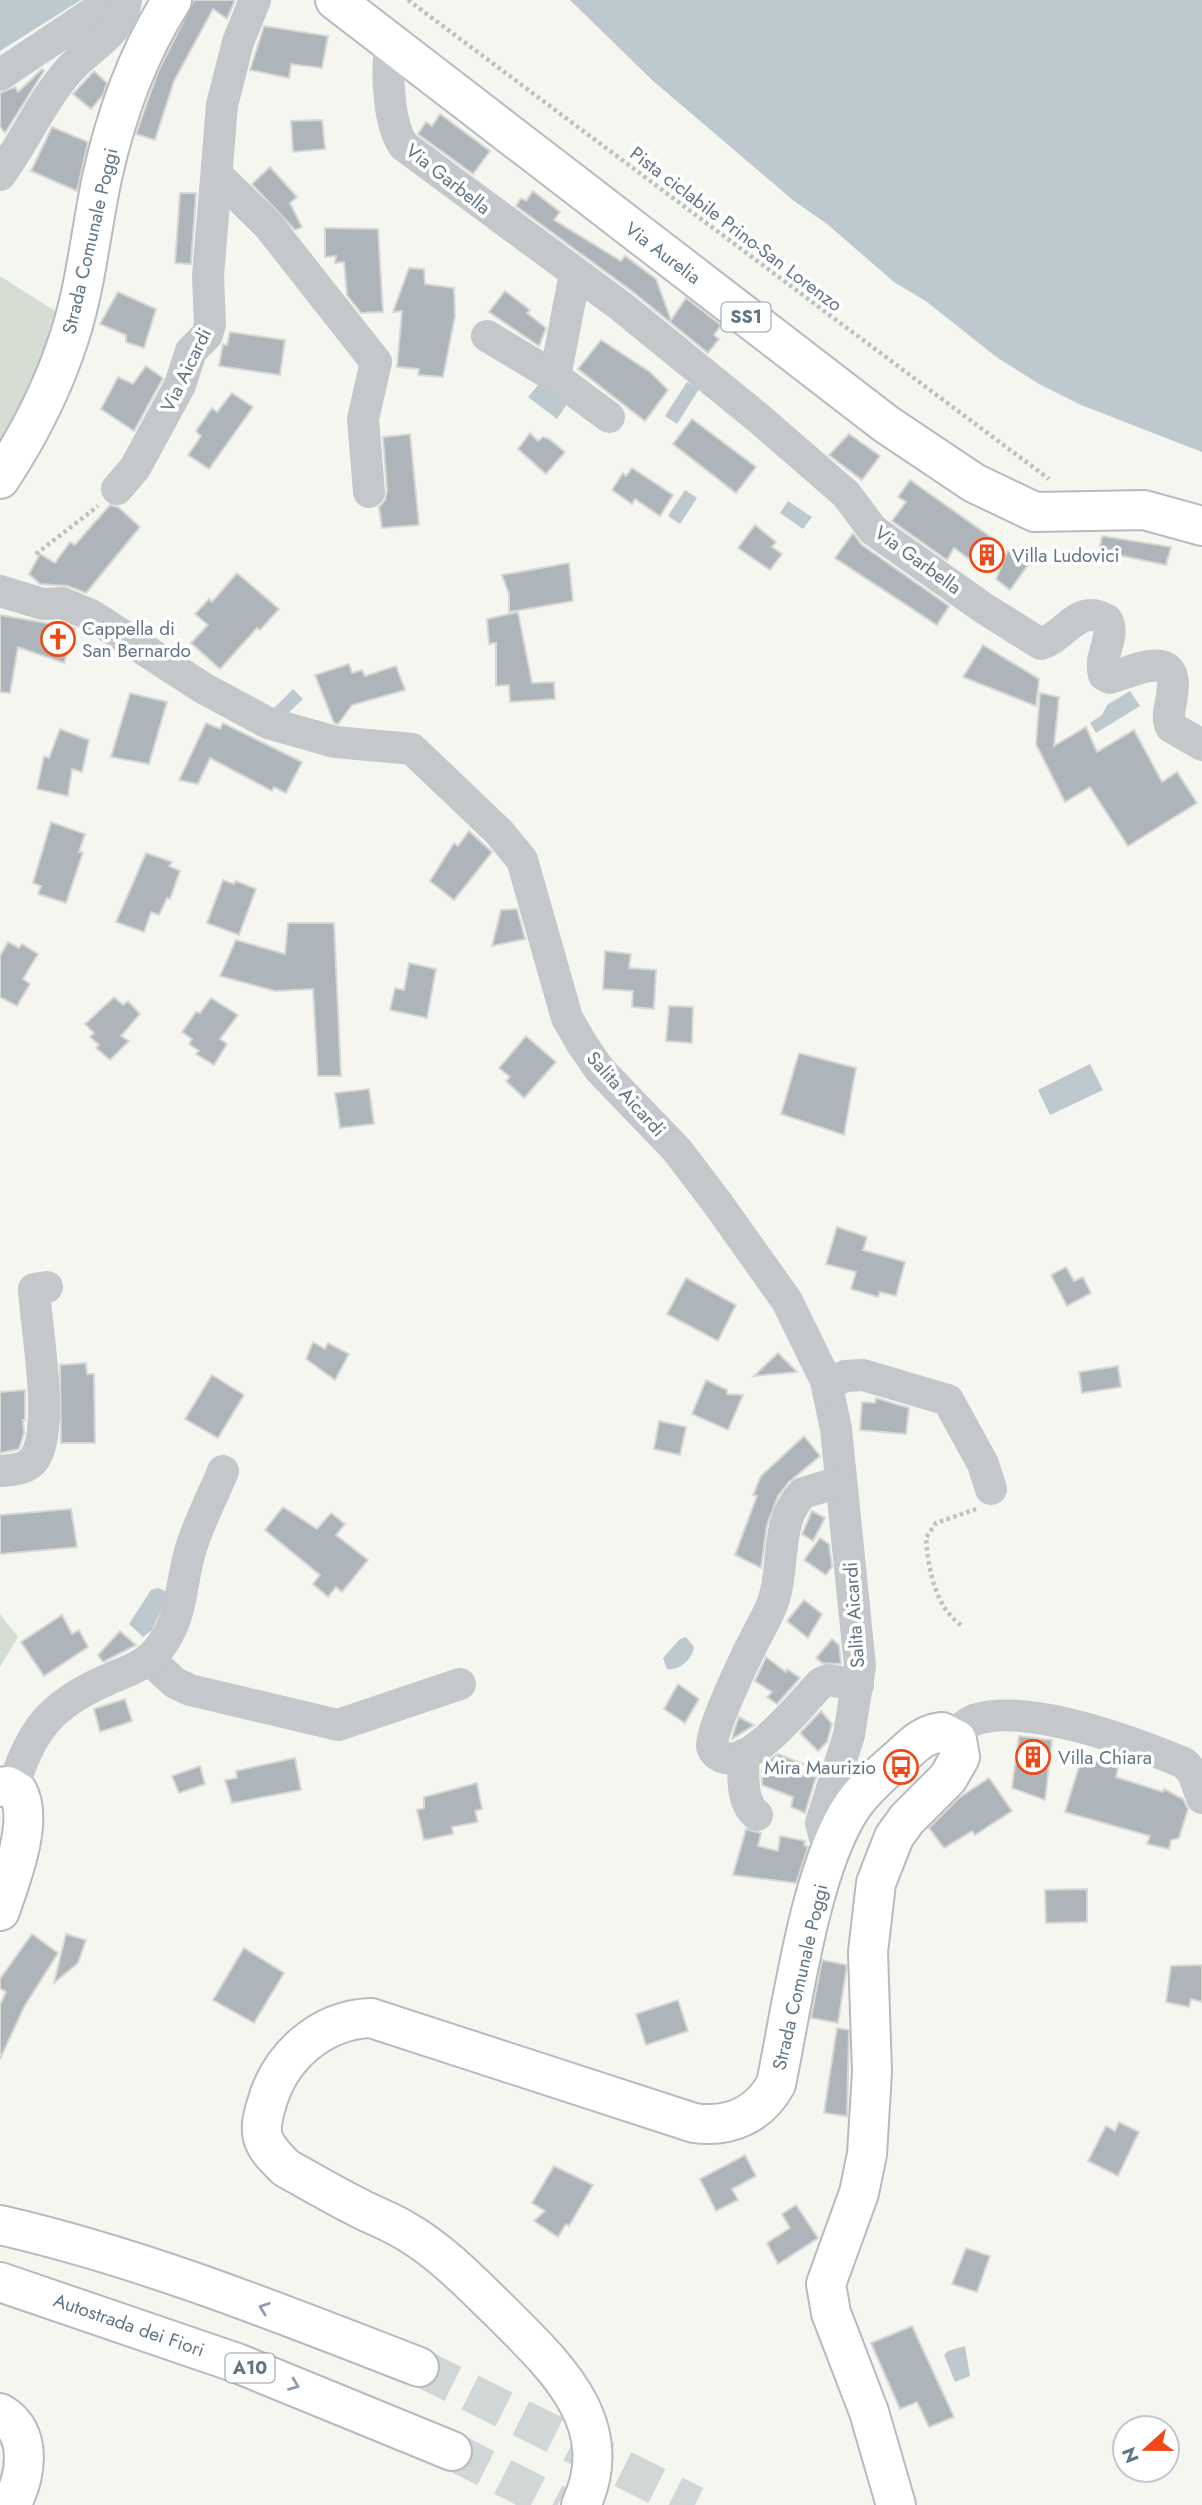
<svg xmlns="http://www.w3.org/2000/svg" width="1202" height="2505" font-family="Jost,sans-serif">
<style>
.green{fill:#d6ddd2}
.water{fill:#bdc9ce}
.building{fill:#adb5ba;stroke:#d7d7d4;stroke-width:2}
.lines{fill:none;stroke-linecap:round;stroke-linejoin:round}
.highway-tunnel{stroke:#d1d6d6;stroke-width:38;stroke-dasharray:38 19;stroke-linecap:butt}
.major-casing{stroke:#b7bbbf;stroke-width:42}
.highway-casing{stroke:#b6babd;stroke-width:42}
.path{stroke:#bec0c2;stroke-width:4.5;stroke-dasharray:3.5 3.5;stroke-linecap:butt}
.minor{stroke:#c4c8cb;stroke-width:32}
.major{stroke:#fff;stroke-width:38}
.highway{stroke:#fff;stroke-width:38}
.oneway{stroke:#919eaa}
.labels{text-anchor:middle;dominant-baseline:central;stroke-width:7;stroke-linejoin:round;paint-order:stroke}
.shield{fill:#fff;stroke:#919eaa;stroke-width:2}
.shield-label{font-size:18px;font-weight:bold;fill:#627585}
.street-label{font-size:19px;fill:#627585;stroke:#fff}
.poi-label{font-size:19px;fill:#627585;stroke:#fff;text-anchor:start}
</style>
<rect width="100%" height="100%" fill="#f6f6f1"/>
<g class="green">
<polygon points="0,276 66,318 0,466"/>
<polygon points="0,1614 18,1637 0,1667"/>
</g>
<g class="water">
<polygon points="0,0 81,0 0,51"/>
<polygon points="570,0 1202,0 1202,452 1081,405 1039,384 995,356 927,302 894,282 827,224 794,201 652,80"/>
<polygon points="687,382 699,389 677,424 665,416"/>
<polygon points="539,384 567,404 557,419 528,397"/>
<polygon points="685,490 697,498 680,524 668,516"/>
<polygon points="788,501 812,517 803,529 780,513"/>
<polygon points="293,689 303,699 283,718 274,708"/>
<polygon points="1130,691 1140,706 1096,733 1090,723 1102,715 1107,705"/>
<polygon points="1090,1064 1103,1090 1050,1115 1038,1090"/>
<polygon points="158,1588 165,1591 167,1597 152,1630 143,1637 129,1624 151,1590"/>
<path d="M686 1637 694 1647C692 1659 680 1671 667 1669L663 1658 680 1639Z"/>
<polygon points="965,2346 970,2376 955,2382 944,2355 948,2351"/>
</g>
<g class="building">
<polygon points="194,0 235,0 227,19 213,9 174,81 155,140 136,134 158,72"/>
<polygon points="264,26 328,36 322,68 291,64 289,78 250,70"/>
<polygon points="42,69 44,71 5,133 0,126 0,93 15,87 18,92"/>
<polygon points="94,71 107,83 103,95 91,109 73,94"/>
<polygon points="440,114 490,151 473,174 418,134 426,122 432,126"/>
<polygon points="322,120 325,149 293,152 291,121"/>
<polygon points="52,127 88,142 77,191 31,171"/>
<polygon points="270,167 297,197 290,203 302,227 295,230 252,184"/>
<polygon points="533,191 560,212 554,220 621,261 625,256 656,279 671,320 686,298 721,325 714,335 719,339 708,353 633,292 516,206 521,198 526,201"/>
<polygon points="180,193 196,193 191,264 175,263"/>
<polygon points="325,228 378,229 383,312 361,313 347,295 344,262 335,263 336,256 325,257"/>
<polygon points="409,268 424,269 425,284 454,288 455,316 443,377 418,375 419,369 397,367 402,311 393,312"/>
<polygon points="505,291 530,310 527,313 546,328 539,346 489,312"/>
<polygon points="118,292 156,309 144,348 126,342 126,335 100,324"/>
<polygon points="230,332 285,340 280,375 219,366 223,344 227,345"/>
<polygon points="601,340 650,372 668,390 645,421 578,369"/>
<polygon points="146,366 163,378 134,431 101,409 118,377 133,384"/>
<polygon points="232,393 253,407 209,469 188,455 201,436 196,431 212,408 217,412"/>
<polygon points="692,419 756,467 736,493 673,444"/>
<polygon points="530,433 538,441 543,437 549,439 565,452 546,474 518,449"/>
<polygon points="410,434 419,525 382,528 379,507 385,500 387,490 383,437"/>
<polygon points="849,434 880,456 862,480 829,455"/>
<polygon points="632,468 673,495 660,516 635,499 632,504 612,490 623,473 626,476"/>
<polygon points="910,480 992,538 976,564 954,548 947,560 892,521 906,502 898,497"/>
<polygon points="110,505 118,507 140,527 86,593 68,586 40,584 29,574 40,554 55,563 70,542 75,545"/>
<polygon points="755,525 776,542 772,547 782,554 770,570 738,548"/>
<polygon points="853,533 862,545 949,606 937,625 835,558"/>
<polygon points="1102,536 1171,547 1166,565 1099,551"/>
<polygon points="1008,550 1028,565 1010,590 996,579"/>
<polygon points="569,563 573,601 509,612 509,594 502,575"/>
<polygon points="237,573 279,609 260,630 257,628 220,669 191,643 208,625 195,614 209,599 212,602"/>
<polygon points="518,612 532,683 554,682 555,699 510,702 509,685 496,686 496,643 489,644 487,619"/>
<polygon points="0,615 75,628 64,663 18,647 10,693 0,692"/>
<polygon points="983,645 1039,679 1036,706 963,677"/>
<polygon points="349,664 352,673 362,670 365,676 396,666 405,690 352,705 338,724 334,723 315,675"/>
<polygon points="130,693 167,702 149,764 111,757"/>
<polygon points="1040,693 1059,697 1054,746 1086,727 1097,752 1134,730 1162,782 1177,772 1197,803 1128,846 1090,787 1065,802 1036,744"/>
<polygon points="206,723 220,729 223,723 302,762 286,793 274,787 272,791 210,758 198,784 179,780"/>
<polygon points="60,729 89,740 82,772 72,769 68,796 37,789 44,756 49,758"/>
<polygon points="51,822 85,834 79,852 83,852 66,903 38,894 41,886 33,883"/>
<polygon points="469,831 492,852 454,900 430,881 454,843 458,846"/>
<polygon points="146,853 172,862 169,866 180,871 170,899 167,898 159,915 151,912 144,932 116,922"/>
<polygon points="223,880 234,884 236,881 256,889 239,935 207,923"/>
<polygon points="517,909 525,939 492,946 501,910"/>
<polygon points="288,923 334,923 341,1076 318,1076 313,989 275,991 220,976 236,940 285,954"/>
<polygon points="8,942 19,948 22,944 38,954 23,979 30,984 17,1006 0,997 0,956"/>
<polygon points="605,951 631,954 629,968 656,970 654,1009 632,1007 633,991 603,989"/>
<polygon points="409,963 436,969 427,1018 390,1010 395,988 404,990"/>
<polygon points="114,997 123,1005 128,1001 140,1014 121,1036 129,1041 110,1060 96,1048 99,1045 90,1037 94,1033 85,1024"/>
<polygon points="211,998 238,1015 220,1039 227,1044 214,1065 196,1054 199,1051 189,1044 192,1039 182,1032 196,1012 200,1013"/>
<polygon points="669,1006 693,1007 692,1043 666,1041"/>
<polygon points="526,1036 556,1062 524,1098 506,1081 510,1077 499,1068"/>
<polygon points="799,1053 856,1068 844,1135 781,1114"/>
<polygon points="369,1089 374,1124 340,1128 335,1093"/>
<polygon points="837,1227 867,1237 863,1250 905,1262 896,1296 880,1292 878,1297 851,1289 856,1272 826,1264"/>
<polygon points="1066,1267 1074,1281 1083,1277 1091,1293 1067,1306 1051,1275"/>
<polygon points="686,1278 736,1305 718,1341 667,1314"/>
<polygon points="313,1342 325,1349 328,1343 349,1354 335,1380 306,1359"/>
<polygon points="778,1353 797,1372 754,1376"/>
<polygon points="86,1363 87,1374 94,1374 95,1443 61,1443 60,1365"/>
<polygon points="1118,1366 1121,1387 1082,1393 1079,1372"/>
<polygon points="212,1375 244,1395 218,1438 185,1419"/>
<polygon points="706,1380 727,1390 727,1394 743,1395 728,1430 692,1414"/>
<polygon points="25,1390 25,1420 23,1420 24,1433 19,1449 0,1453 0,1392"/>
<polygon points="876,1398 909,1408 906,1434 860,1430 862,1402 875,1403"/>
<polygon points="659,1421 686,1427 680,1455 654,1449"/>
<polygon points="804,1436 820,1456 789,1482 778,1496 767,1525 761,1568 735,1555 757,1496 753,1495 761,1476"/>
<polygon points="283,1507 317,1529 331,1513 345,1524 336,1535 368,1560 342,1592 336,1587 328,1597 313,1584 320,1575 265,1530"/>
<polygon points="71,1509 77,1547 0,1554 0,1515"/>
<polygon points="812,1511 825,1518 813,1541 802,1534"/>
<polygon points="820,1538 829,1544 832,1567 826,1575 804,1560"/>
<polygon points="804,1600 822,1614 808,1638 787,1621"/>
<polygon points="62,1615 72,1634 79,1630 88,1647 44,1676 21,1642"/>
<polygon points="120,1631 136,1645 103,1662 98,1655"/>
<polygon points="832,1639 839,1645 841,1664 822,1663 816,1658"/>
<polygon points="766,1657 786,1672 787,1669 800,1678 777,1704 767,1697 772,1692 755,1681"/>
<polygon points="678,1684 699,1699 685,1723 664,1709"/>
<polygon points="125,1699 132,1721 100,1732 94,1709"/>
<polygon points="821,1711 832,1724 827,1742 818,1751 800,1733"/>
<polygon points="739,1717 754,1725 732,1739 734,1731"/>
<polygon points="1019,1736 1052,1740 1045,1800 1012,1788"/>
<polygon points="778,1754 803,1764 794,1771 816,1777 805,1813 791,1807 793,1797 762,1785 762,1770 773,1769 765,1763"/>
<polygon points="1082,1757 1118,1768 1116,1777 1163,1792 1164,1789 1183,1799 1188,1809 1179,1838 1171,1840 1169,1849 1147,1844 1150,1836 1065,1812"/>
<polygon points="295,1758 301,1790 232,1803 225,1780 237,1778 236,1771"/>
<polygon points="200,1766 205,1784 179,1793 172,1776"/>
<polygon points="989,1778 1012,1811 975,1835 972,1831 944,1848 929,1828 959,1798"/>
<polygon points="477,1783 482,1809 475,1811 478,1822 452,1827 453,1834 424,1840 417,1810 424,1808 424,1797"/>
<polygon points="746,1829 761,1833 758,1846 778,1851 780,1836 805,1841 804,1845 808,1847 796,1883 733,1875"/>
<polygon points="1087,1889 1087,1922 1046,1923 1045,1890"/>
<polygon points="32,1934 58,1953 24,2007 0,2059 0,2005 6,1992 0,1988 0,1979"/>
<polygon points="66,1934 86,1940 78,1963 54,1983"/>
<polygon points="244,1948 284,1973 254,2023 213,2000"/>
<polygon points="822,1960 847,1965 838,2023 811,2018"/>
<polygon points="1202,1965 1202,2002 1191,1999 1189,2007 1166,2002 1171,1966"/>
<polygon points="678,2000 688,2031 646,2045 636,2014"/>
<polygon points="837,2028 849,2030 847,2116 824,2113"/>
<polygon points="1119,2122 1139,2132 1118,2176 1088,2161 1106,2126 1115,2131"/>
<polygon points="745,2155 756,2176 732,2189 738,2200 716,2211 700,2179"/>
<polygon points="554,2166 593,2185 569,2226 566,2224 558,2237 534,2221 545,2211 532,2203"/>
<polygon points="796,2205 818,2238 778,2264 767,2243 790,2228 782,2214"/>
<polygon points="966,2248 990,2256 977,2292 952,2284"/>
<polygon points="912,2326 954,2417 929,2427 917,2402 900,2409 871,2343"/>
</g>
<g class="lines">
<g class="highway-tunnel">
<polyline points="419,2367 695,2505"/>
<polyline points="452,2451 558,2505"/>
</g>
<g class="major-casing">
<g id="major">
<polyline points="335,0 886,424 974,483 1035,512 1144,510 1202,526"/>
<path d="M0 479C29 435 54 386 70 335 86 285 91 230 102 178 116 114 137 55 172 0"/>
<path d="M0 1787 8 1786 18 1792C34 1822 10 1881 0 1911"/>
<path d="M0 2413C34 2432 26 2477 11 2505"/>
<path d="M581 2505C619 2424 555 2366 502 2313 473 2285 444 2254 409 2233 394 2223 377 2217 361 2209 335 2196 311 2182 286 2168 277 2159 267 2150 263 2138 260 2127 263 2116 266 2106 279 2057 320 2020 371 2018L694 2123C729 2128 759 2115 776 2084 792 2008 810 1867 853 1805 865 1788 882 1773 898 1759 912 1747 922 1734 942 1732L957 1740 960 1757 948 1778 907 1819 894 1837 876 1883 868 1952 872 2072 867 2154 859 2193 826 2284 831 2313 869 2412 896 2505"/>
</g>
</g>
<g class="highway-casing">
<g id="highway">
<path d="M0 2225C144 2258 282 2314 419 2367"/>
<polyline points="0,2282 237,2363 452,2451"/>
</g>
</g>
<g class="path">
<polyline points="408,0 1049,479"/>
<polyline points="36,554 98,506"/>
<path d="M961 1625C935 1607 928 1568 926 1538L936 1523 976 1509"/>
</g>
<g class="minor">
<path d="M391 44C386 69 388 125 404 146L622 307 756 416 846 494 873 530 985 609 1041 644C1065 637 1078 602 1107 620 1116 638 1098 655 1104 675L1110 678C1134 671 1180 646 1172 695 1171 707 1166 716 1171 727L1202 745"/>
<polyline points="0,75 112,0"/>
<path d="M0 175C25 141 41 102 69 70 88 48 123 32 126 0"/>
<polyline points="217,175 268,225 376,362 363,419 369,492"/>
<polyline points="487,336 555,377 609,417"/>
<polyline points="555,377 575,274"/>
<polyline points="117,489 135,468 180,385 191,351 207,335 210,324 208,276 222,105 238,42 255,0"/>
<polyline points="0,591 43,604 62,603 91,615 203,688 268,723 335,742 412,749 499,832 522,860 567,1018 582,1044 600,1070 677,1150 718,1204 787,1301 826,1381 836,1429 860,1666 849,1735 821,1823 824,1835 833,1842"/>
<polyline points="827,1385 845,1376 863,1375 948,1400 983,1464 991,1489"/>
<path d="M0 1471C12 1470 27 1470 35 1458 55 1425 36 1329 34 1289L47 1287"/>
<path d="M840 1482 803 1493C775 1521 785 1564 774 1599 770 1612 762 1625 756 1637 747 1654 710 1731 712 1746 713 1751 718 1755 722 1757 751 1769 803 1701 821 1683L828 1680 858 1685"/>
<polyline points="149,1659 175,1683 190,1690 338,1725 460,1684"/>
<path d="M952 1736C959 1731 966 1723 974 1720 1027 1702 1133 1742 1184 1763L1193 1773 1202 1798"/>
<path d="M743 1755C744 1775 740 1802 757 1815"/>
<path d="M13 1788C30 1731 51 1704 107 1680 124 1672 145 1666 157 1651 185 1617 179 1584 192 1545 200 1520 213 1496 223 1471"/>
</g>
<use href="#major" class="major"/>
<use href="#highway" class="highway"/>
</g>
<defs><path id="oneway-chevron" d="M-2-3.5L2.5 0L-2 3.5" fill="none" stroke-width="1.6" stroke-linecap="round" stroke-linejoin="round" transform="scale(1.75)"/></defs>
<g class="oneway">
<use href="#oneway-chevron" transform="translate(264 2308) rotate(-160)"/>
<use href="#oneway-chevron" transform="translate(294 2385) rotate(22)"/>
</g>
<defs>
<g id="building-ring" transform="scale(1.75)"><circle r="9.5" fill="#fff" stroke="#f04916" stroke-width="1.5"/><path d="M-4-6H4V6H1V3H-1V6H-4ZM-2.5-4.3h1.7v1.8h-1.7ZM.8-4.3h1.7v1.8H.8ZM-2.5-1h1.7V.8h-1.7ZM.8-1h1.7V.8H.8Z" fill="#f04916"/></g>
<g id="church-ring" transform="scale(1.75)"><circle r="9.5" fill="#fff" stroke="#f04916" stroke-width="1.5"/><path d="M-1.2-6h2.4v3.5h3.3v2.4h-3.3V6h-2.4V-.1h-3.3v-2.4h3.3Z" fill="#f04916"/></g>
<g id="bus-ring" transform="scale(1.75)"><circle r="9.5" fill="#fff" stroke="#f04916" stroke-width="1.5"/><path d="M-5-6H5V4H4V6H2V4H-2V6H-4V4H-5ZM-3.5-4V0h7V-4ZM-3.5 1.2v1.5H-2V1.2ZM2 1.2v1.5H3.5V1.2Z" fill="#f04916"/></g>
</defs>
<g fill-rule="evenodd">
<use href="#building-ring" x="987" y="555"/>
<use href="#church-ring" x="58" y="639"/>
<use href="#building-ring" x="1033" y="1757"/>
<use href="#bus-ring" x="901" y="1767"/>
</g>
<g class="labels">
<g class="shield">
<rect x="721.5" y="302.5" width="49" height="29" rx="5"/>
<rect x="225.5" y="2353.5" width="49" height="29" rx="5"/>
</g>
<g class="shield-label">
<text x="746" y="317">SS1</text>
<text x="250" y="2368">A10</text>
</g>
<g class="street-label">
<text transform="translate(448 179) rotate(38)">Via Garbella</text>
<text transform="translate(736 229) rotate(37)">Pista ciclabile Prino-San Lorenzo</text>
<text transform="translate(90 241) rotate(-77)">Strada Comunale Poggi</text>
<text transform="translate(663 253) rotate(37)">Via Aurelia</text>
<text transform="translate(186 370) rotate(-64)">Via Aicardi</text>
<text transform="translate(918 560) rotate(36)">Via Garbella</text>
<text transform="translate(626 1094) rotate(48)">Salita Aicardi</text>
<text transform="translate(854 1615) rotate(-94)">Salita Aicardi</text>
<text transform="translate(800 1977) rotate(-77)">Strada Comunale Poggi</text>
<text transform="translate(129 2325) rotate(19)">Autostrada dei Fiori</text>
</g>
<g class="poi-label">
<text x="1012" y="555">Villa Ludovici</text>
<text x="82" y="628">Cappella di<tspan x="82" dy="22">San Bernardo</tspan></text>
<text x="1058" y="1757">Villa Chiara</text>
<text x="876" y="1767" text-anchor="end">Mira Maurizio</text>
</g>
</g>
<g transform="translate(1146 2449) rotate(249)"><circle r="33" fill="#ffffff" stroke="#c0c8ce" stroke-width="2"/>
<path d="M0-5L12 26L0 18L-12 26Z" fill="#f04916"/>
<text y="-10" font-size="19" font-weight="bold" text-anchor="middle" fill="#627585">N</text>
</g>
</svg>
